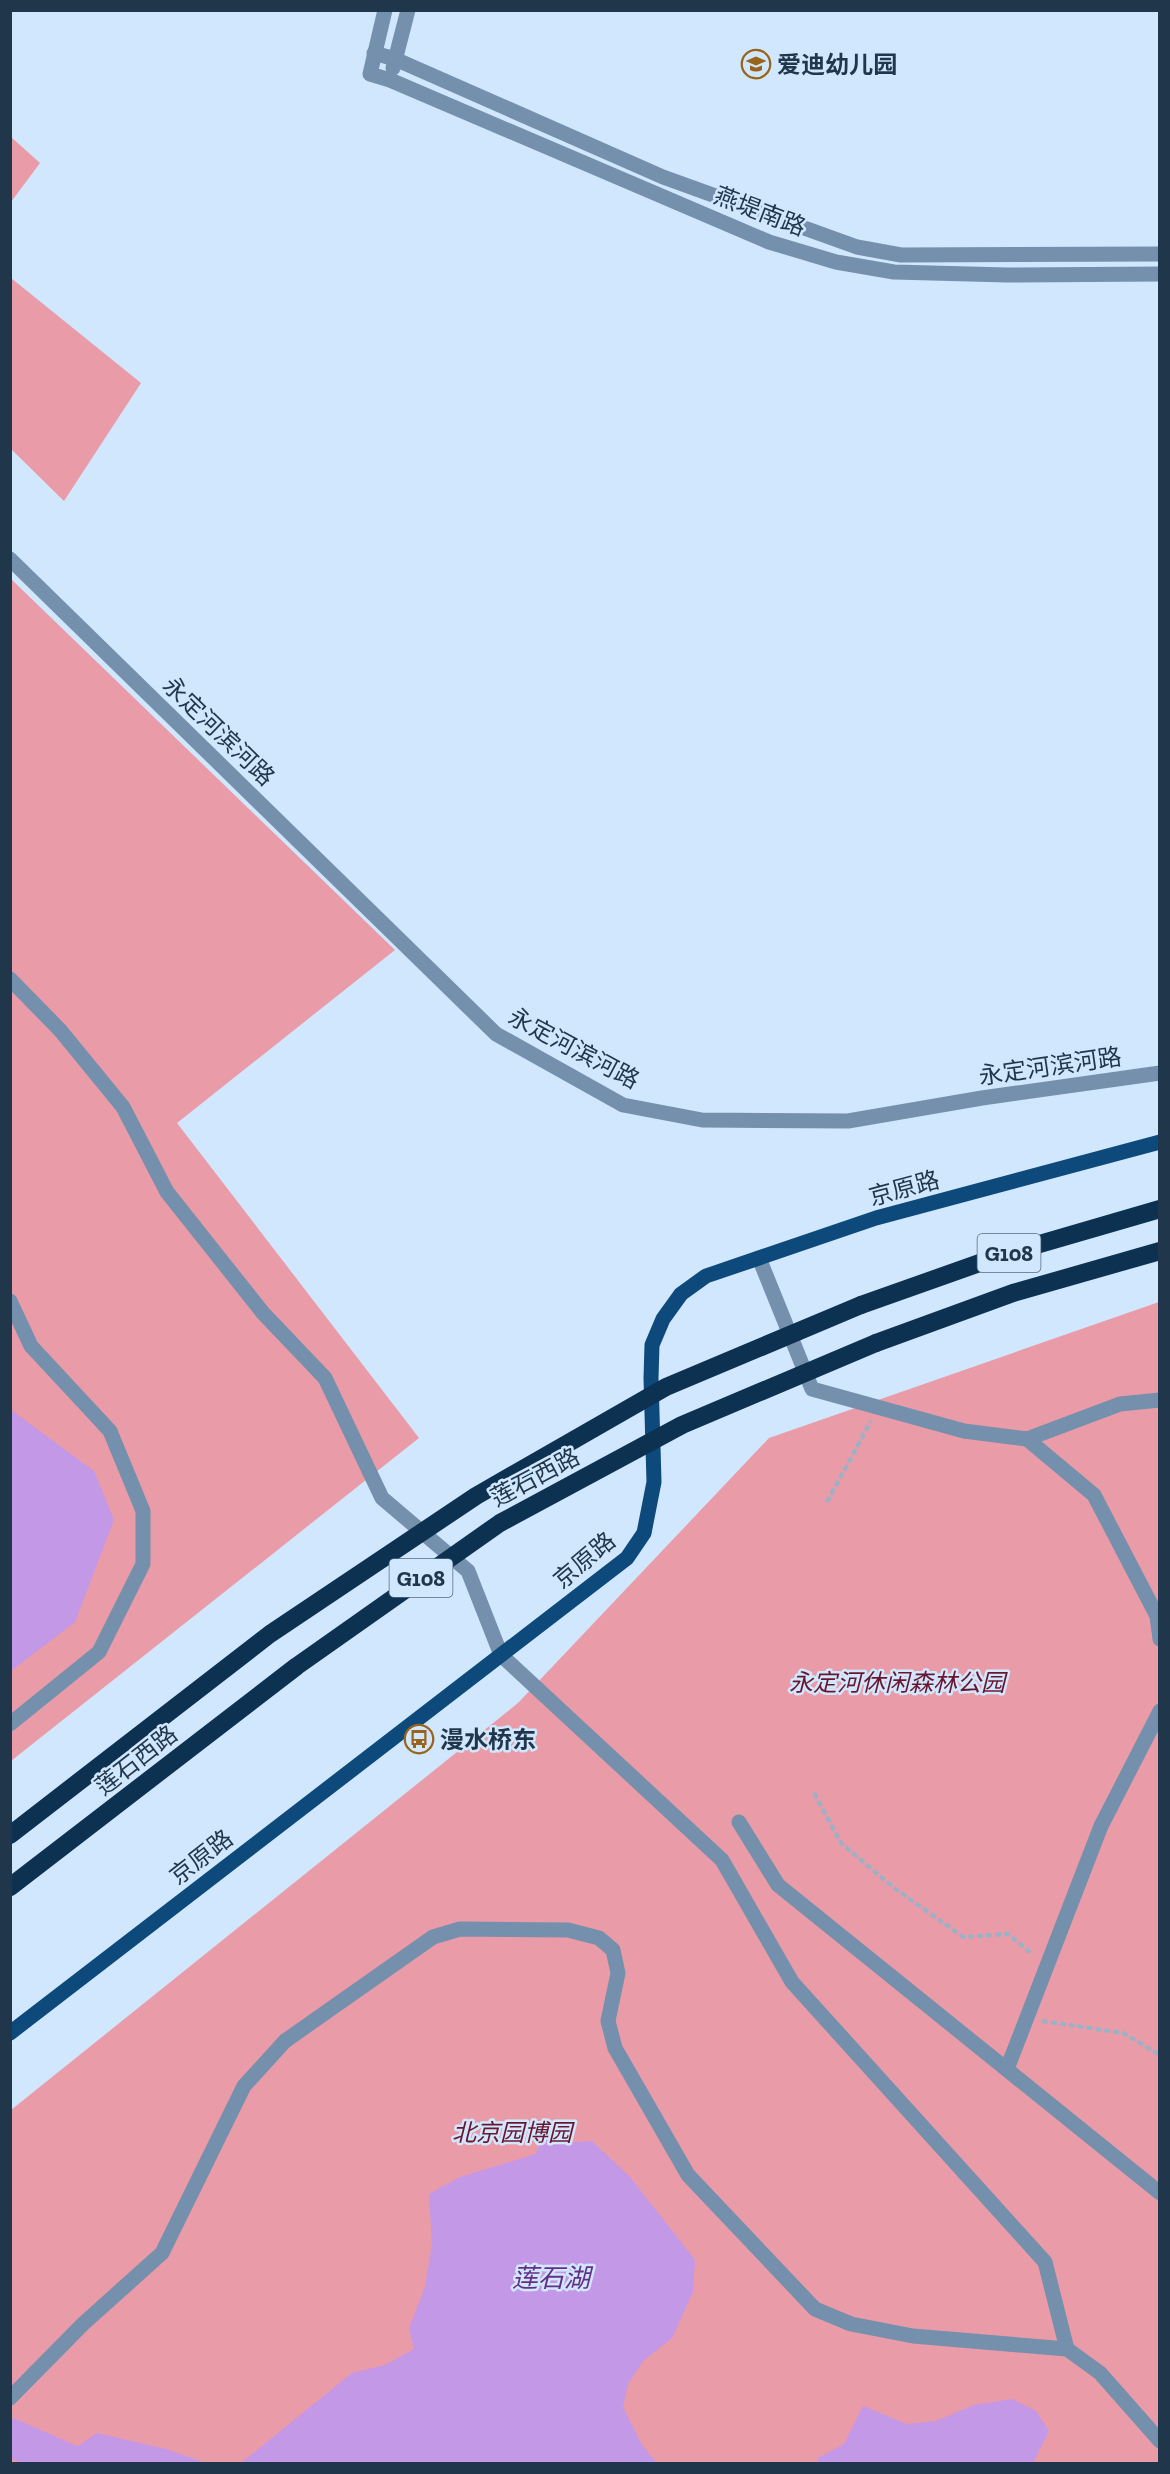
<svg xmlns="http://www.w3.org/2000/svg" width="1170" height="2474" font-family="'Zilla Slab','Noto Sans SC',serif">
<style>
.park{fill:#ea9ba8}
.water{fill:#c398e6}
.lines{fill:none;stroke-linecap:round;stroke-linejoin:round}
.river{stroke:#c398e6;stroke-width:38}
.path{stroke:#9ab1c6;stroke-width:4;stroke-dasharray:6 3;stroke-linecap:butt}
.minor{stroke:#7490ac;stroke-width:15}
.major{stroke:#0d497a;stroke-width:15}
.highway{stroke:#0c3151;stroke-width:18}
.highway-bridge{stroke:#0c3151;stroke-width:18}
.labels{text-anchor:middle;dominant-baseline:central;stroke-width:5;stroke-linejoin:round;paint-order:stroke}
.shield{fill:#d1e7fd;stroke:#546b80;stroke-width:1.5}
.shield-label{font-size:22px;font-weight:bold;fill:#1f364b}
.poi-label{font-size:24px;font-weight:bold;fill:#1f364b;stroke:#d1e7fd;text-anchor:start}
.street-label{font-size:24px;fill:#1f364b;stroke:#d1e7fd}
.park-label{font-size:24px;font-style:italic;fill:#6a152e;stroke:#d1e7fd}
.water-label{font-size:26px;font-style:italic;fill:#652f89;stroke:#d1e7fd}
</style>
<rect width="100%" height="100%" fill="#d1e7fd"/>
<g class="park">
<polygon points="11,137 40,163 11,202"/>
<polygon points="11,278 141,383 64,501 11,449"/>
<polygon points="10,578 395,950 177,1123 419,1438 11,1761"/>
<polygon points="1159,1302 1159,2463 11,2464 11,2110 518,1703 769,1438"/>
</g>
<g class="water">
<polygon points="11,1410 94,1471 114,1520 75,1622 11,1671"/>
<polygon points="541,2138 560,2143 592,2141 630,2177 695,2260 693,2292 672,2338 643,2361 628,2384 623,2407 642,2445 657,2463 241,2463 352,2373 385,2365 414,2349 409,2328 425,2287 432,2243 429,2194 460,2177 536,2154"/>
<polygon points="1012,2399 1036,2411 1049,2431 1033,2463 817,2463 818,2458 844,2444 863,2406 907,2424 936,2421 974,2405"/>
<polygon points="97,2433 166,2449 206,2463 53,2463"/>
</g>
<g class="lines">
<polyline class="river" points="10,2437 71,2464"/>
<g class="path">
<polyline points="827,1502 871,1421"/>
<polyline points="814,1793 841,1843 893,1887 963,1937 1008,1934 1032,1954"/>
<polyline points="1042,2021 1123,2033 1160,2055"/>
</g>
<g class="minor">
<polyline points="385,10 370,74 390,80 769,242 836,262 894,272 1007,275 1160,274"/>
<polyline points="374,53 395,59 663,177 857,247 901,255 1160,254"/>
<polyline points="393,68 408,10"/>
<polyline points="10,559 496,1034 623,1105 702,1120 848,1121 982,1098 1160,1073"/>
<polyline points="10,979 60,1030 123,1107 167,1192 263,1313 325,1378 382,1498 468,1571 501,1655 722,1860 792,1982 1045,2262 1067,2349"/>
<polyline points="759,1258 812,1389 964,1431 1027,1439 1120,1404 1160,1400"/>
<polyline points="10,1301 31,1346 110,1431 143,1511 143,1564 99,1652 10,1724"/>
<polyline points="1027,1439 1094,1495 1157,1616 1160,1639"/>
<polyline points="739,1822 778,1885 1160,2193"/>
<polyline points="1007,2069 1101,1826 1160,1711"/>
<polyline points="10,2398 83,2324 162,2253 244,2086 285,2041 433,1937 460,1929 568,1930 599,1938 613,1950 618,1973 608,2021 615,2048 688,2175 815,2309 851,2324 913,2336 1067,2349 1100,2373 1160,2441"/>
</g>
<polyline class="major" points="10,2033 627,1558 644,1533 654,1482 651,1378 652,1345 663,1319 681,1294 706,1276 876,1218 1160,1142"/>
<g class="highway">
<polyline points="861,1305 1005,1254 1160,1209"/>
<polyline points="876,1343 1013,1293 1160,1251"/>
</g>
<g class="highway-bridge">
<polyline points="10,1835 270,1634 476,1496 666,1387 861,1305"/>
<polyline points="10,1887 297,1666 500,1523 682,1425 876,1343"/>
</g>
</g>
<defs>
<g id="school-ring" transform="scale(1.5)"><circle r="9.5" fill="#d1e7fd" stroke="#98631a" stroke-width="1.5"/><path d="M0-5L7-2L0 1L-7-2ZM-4 1L0 2.5L4 1V4Q0 6-4 4Z" fill="#98631a"/></g>
<g id="bus-ring" transform="scale(1.5)"><circle r="9.5" fill="#d1e7fd" stroke="#98631a" stroke-width="1.5"/><path d="M-5-6H5V4H4V6H2V4H-2V6H-4V4H-5ZM-3.5-4V0h7V-4ZM-3.5 1.2v1.5H-2V1.2ZM2 1.2v1.5H3.5V1.2Z" fill="#98631a"/></g>
</defs>
<g fill-rule="evenodd">
<use href="#school-ring" x="756" y="64"/>
<use href="#bus-ring" x="419" y="1739"/>
</g>
<g class="labels">
<g class="shield">
<rect x="977.5" y="1234" width="63" height="38" rx="4.5"/>
<rect x="389.5" y="1559" width="63" height="38" rx="4.5"/>
</g>
<g class="shield-label">
<text x="1009" y="1253">G108</text>
<text x="421" y="1578">G108</text>
</g>
<g class="poi-label">
<text x="777" y="64">爱迪幼儿园</text>
<text x="440" y="1739">漫水桥东</text>
</g>
<g class="street-label">
<text transform="translate(760 211) rotate(21)">燕堤南路</text>
<text transform="translate(219 731) rotate(44)">永定河滨河路</text>
<text transform="translate(574 1048) rotate(28)">永定河滨河路</text>
<text transform="translate(1050 1066) rotate(-8)">永定河滨河路</text>
<text transform="translate(904 1188) rotate(-15)">京原路</text>
<text transform="translate(535 1477) rotate(-28)">莲石西路</text>
<text transform="translate(584 1560) rotate(-40)">京原路</text>
<text transform="translate(136 1760) rotate(-38)">莲石西路</text>
<text transform="translate(201 1857) rotate(-38)">京原路</text>
</g>
<g class="park-label">
<text x="897" y="1682">永定河休闲森林公园</text>
<text x="512" y="2132">北京园博园</text>
</g>
<g class="water-label">
<text x="551" y="2278">莲石湖</text>
</g>
</g>
<rect width="1170" height="2474" fill="none" stroke="#1f364b" stroke-width="24"/>
</svg>
